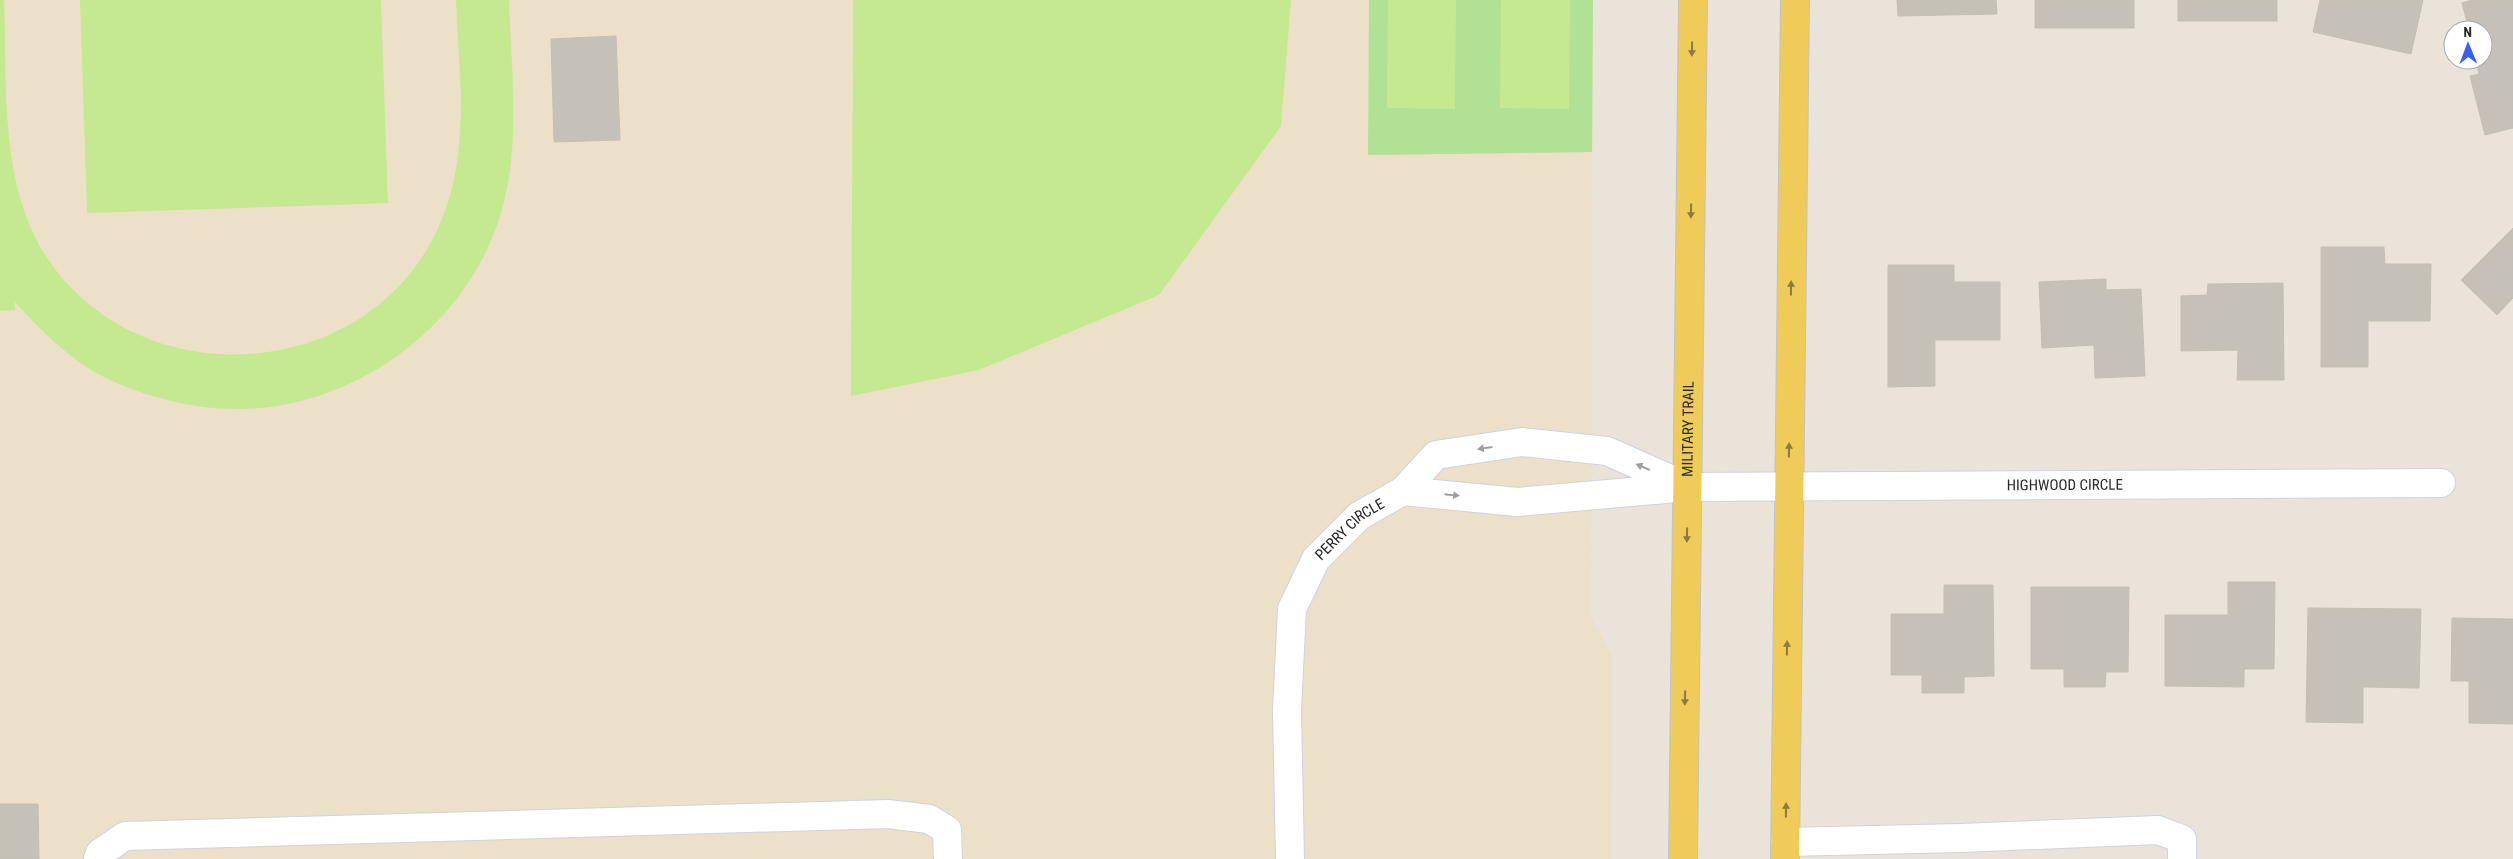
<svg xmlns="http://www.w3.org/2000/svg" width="2513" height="859" font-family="'Roboto Condensed',sans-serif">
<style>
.education{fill:#ece0c8}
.green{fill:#b0e195}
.pitch{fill:#c4e991}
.building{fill:#c5c1b8;stroke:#c5bfb3}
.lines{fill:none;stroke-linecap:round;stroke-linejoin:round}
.minor-casing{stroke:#cfd2e1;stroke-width:30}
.major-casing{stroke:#c3c3c3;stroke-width:30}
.minor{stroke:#fff;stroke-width:28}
.major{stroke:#efcb5a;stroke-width:28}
.oneway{fill:#8c7a41}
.oneway2{fill:#9e9e9e}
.labels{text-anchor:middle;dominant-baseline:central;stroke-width:5;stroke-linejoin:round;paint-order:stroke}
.street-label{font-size:15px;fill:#282828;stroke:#fff}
</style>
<rect width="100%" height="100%" fill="#eae3d9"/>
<polygon class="education" points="0,0 1593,0 1591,617 1612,656 1611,859 0,859"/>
<polygon class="green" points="1369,0 1593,0 1592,152 1368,155"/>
<g class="pitch">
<path d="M0 0H4C7 78 0 168 36 239 120 399 366 391 439 226 471 155 459 75 456 0H509C511 69 521 142 502 209 471 323 358 407 242 409 199 410 157 400 117 383 76 366 44 334 15 302V310L0 311Z"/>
<polygon points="80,0 381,0 388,203 87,213"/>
<polygon points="853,0 1291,0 1281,126 1159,295 979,370 851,396"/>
<polygon points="1388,0 1456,0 1455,109 1387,108"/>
<polygon points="1501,0 1570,0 1569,109 1500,108"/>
</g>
<g class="building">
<polygon points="1897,0 1996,0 1997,14 1898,16"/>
<rect x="2035" y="0" width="99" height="28"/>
<rect x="2178" y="0" width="99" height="21"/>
<polygon points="2320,0 2423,0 2411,54 2313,32"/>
<polygon points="2472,0 2513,0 2513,128 2485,135 2470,76 2479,74 2476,60 2483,60 2483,30 2469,30 2462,3"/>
<polygon points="616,36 620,140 554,142 551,39"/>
<polygon points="2513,228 2513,298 2497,315 2461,280"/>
<polygon points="2321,247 2384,247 2385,264 2431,264 2430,321 2368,321 2368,367 2321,367"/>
<polygon points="1888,265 1954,265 1954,282 2000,282 2000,340 1935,340 1935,386 1888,387"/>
<polygon points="2106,279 2106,290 2141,289 2145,376 2095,378 2094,345 2042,348 2039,282"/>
<polygon points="2283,283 2284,380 2237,380 2238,350 2181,351 2181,296 2207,295 2208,284"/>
<polygon points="2228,582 2275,582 2274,669 2244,669 2244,687 2165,686 2165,615 2228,615"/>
<polygon points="1944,585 1993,585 1994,676 1964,677 1964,693 1922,693 1922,675 1891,675 1891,614 1944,614"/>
<polygon points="2031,587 2129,587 2128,672 2106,672 2105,687 2064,687 2064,669 2031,669"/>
<polygon points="2308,608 2421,609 2419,688 2363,687 2363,723 2306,722"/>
<polygon points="2452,618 2513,619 2513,724 2469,723 2469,681 2451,681"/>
<polygon points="0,804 38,804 39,859 0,859"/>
</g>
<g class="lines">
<g class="minor-casing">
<g id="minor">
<polyline points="1403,491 1436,455 1522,442 1607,451 1686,486"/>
<polyline points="1785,842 1961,838 2158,830 2182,839 2182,859"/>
<polyline points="98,859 100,853 125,836 888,814 929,819 947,830 948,859"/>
<path id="s1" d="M1290 859 1287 710 1292 609 1316 559 1359 516 1403 491 1517 502 1688 487 2441 483"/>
</g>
</g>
<g class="major-casing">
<g id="major">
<path id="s2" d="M1683 859 1693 0"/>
<polyline points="1785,859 1795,0"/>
</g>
</g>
<use href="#minor" class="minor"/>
<use href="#major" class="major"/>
</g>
<defs><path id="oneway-solid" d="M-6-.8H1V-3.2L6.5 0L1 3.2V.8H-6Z" transform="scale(1.25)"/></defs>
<g class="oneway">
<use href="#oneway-solid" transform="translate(1692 49) rotate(91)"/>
<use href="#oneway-solid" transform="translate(1691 211) rotate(91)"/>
<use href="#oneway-solid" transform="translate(1791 288) rotate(-89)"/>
<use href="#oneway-solid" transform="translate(1789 450) rotate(-89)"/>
<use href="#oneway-solid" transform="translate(1687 535) rotate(91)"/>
<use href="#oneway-solid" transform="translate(1787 648) rotate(-89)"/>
<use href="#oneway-solid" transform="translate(1685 698) rotate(91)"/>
<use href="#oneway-solid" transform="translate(1786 810) rotate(-89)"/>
</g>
<g class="oneway2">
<use href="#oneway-solid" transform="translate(1485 448) rotate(172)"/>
<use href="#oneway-solid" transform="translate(1643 467) rotate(-156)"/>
<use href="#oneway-solid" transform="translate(1452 495) rotate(6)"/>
</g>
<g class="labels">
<g class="street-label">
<text stroke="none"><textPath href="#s2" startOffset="430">MILITARY TRAIL</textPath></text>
<text stroke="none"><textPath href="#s1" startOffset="1080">HIGHWOOD CIRCLE</textPath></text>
<text stroke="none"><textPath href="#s1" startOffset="351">PERRY CIRCLE</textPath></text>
</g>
</g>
<g transform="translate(2468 45) rotate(359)"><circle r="24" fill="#ffffff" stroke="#a9a9a9"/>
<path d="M0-4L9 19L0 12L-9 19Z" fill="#395ef8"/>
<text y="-8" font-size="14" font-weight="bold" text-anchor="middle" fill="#282828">N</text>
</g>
</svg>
